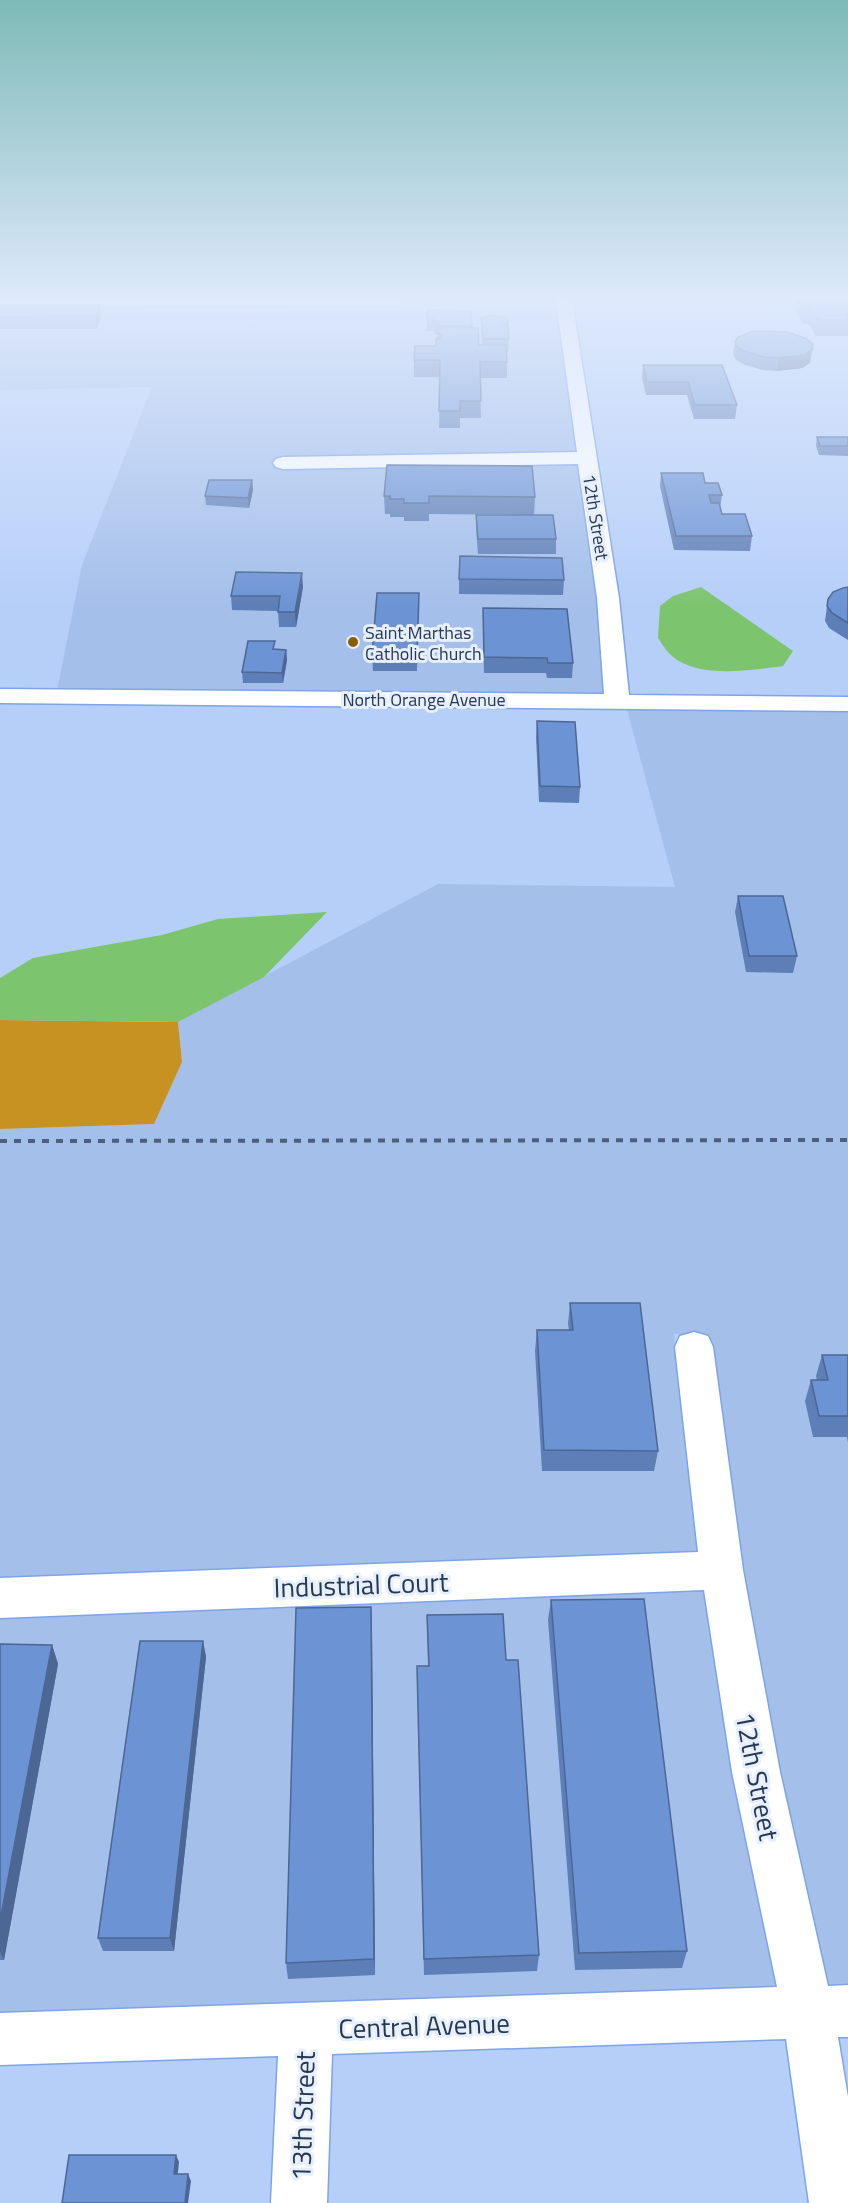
<svg xmlns="http://www.w3.org/2000/svg" width="848" height="2203" font-family="'Titillium Web',sans-serif">
<style>
.built{fill:#a4bfea}
.green{fill:#c89223}
.water{fill:#7dc46e}
.lines{fill:none;stroke-linecap:round;stroke-linejoin:round}
.minor-casing{stroke:#7da4e7;stroke-width:3}
.minor{fill:#fff;fill-rule:evenodd}
.rail{stroke:#4c5f7e;stroke-width:4;stroke-dasharray:7 7;stroke-linecap:butt}
.wall{fill:#5d7eb6}
.shaded-wall{fill:#4c6794}
.building{fill:#6c93d4;stroke:#4c6794;stroke-width:1.5}
.poi-dot{fill:#886000;stroke:#e7effd;stroke-width:2}
.labels{text-anchor:middle;dominant-baseline:central;stroke-width:6;stroke-linejoin:round;paint-order:stroke}
.far-street-label{font-size:18px;fill:#273853;stroke:#e7effd}
.far-poi-label{font-size:18px;fill:#273853;stroke:#e7effd;text-anchor:start}
.near-street-label{font-size:27px;fill:#273853;stroke:#e7effd}
</style>
<rect width="100%" height="100%" fill="#b6cff9"/>
<g class="built">
<polygon points="557,301 578,455 274,460 274,466 579,462 598,598 605,695 57,691 82,565 152,387 0,390 0,304"/>
<polygon points="626,706 848,709 848,1987 827,1987 778,1772 742,1570 709,1335 674,1334 700,1555 0,1582 0,1129 154,1124 182,1062 178,1022 438,884 675,887"/>
<polygon points="705,1587 779,1988 0,2015 0,1615"/>
</g>
<polygon class="green" points="0,1020 178,1022 182,1062 154,1124 0,1129"/>
<g class="water">
<path d="M701 587 793 651 783 666C752 670 698 679 672 656 667 652 662 644 658 638L660 606 673 596Z"/>
<polygon points="327,912 264,977 178,1022 0,1020 0,978 33,958 162,935 218,919"/>
</g>
<g class="lines">
<g class="minor-casing">
<g id="minor">
<polygon points="0,300 413,300 405,305 0,307"/>
<polygon points="556,300 572,300 619,598 629,695 848,697 848,711 0,703 0,689 604,694 597,598 578,464 283,469 276,467 273,463 276,459 283,457 577,452"/>
<polygon points="694,1332 708,1336 713,1347 743,1570 780,1772 828,1986 848,1985 848,2037 838,2037 848,2097 848,2203 809,2203 786,2039 332,2054 327,2203 271,2203 278,2056 0,2065 0,2013 777,1987 732,1772 704,1590 0,1618 0,1578 698,1552 675,1347 680,1336"/>
</g>
</g>
<use href="#minor" class="minor"/>
<polyline class="rail" points="0,1141 848,1140"/>
</g>
<g class="wall">
<polygon points="797,300 848,300 848,336 816,336 809,324 803,324 796,311"/>
<polygon points="0,305 100,305 101,317 97,329 0,329"/>
<polygon points="427,310 471,311 472,328 479,345 482,345 481,318 508,323 509,339 508,352 507,352 507,378 480,378 481,418 460,418 460,428 439,428 440,377 414,377 414,360 436,346 437,334 434,334 434,331 427,331"/>
<polygon points="735,342 813,344 810,363 802,368 777,371 762,370 743,364 736,360 733,354"/>
<polygon points="643,365 722,365 737,405 735,419 694,419 687,395 646,395 642,378"/>
<polygon points="817,437 848,437 848,456 819,455 816,446"/>
<polygon points="661,473 705,483 722,495 720,508 722,514 752,536 750,551 674,550 660,486"/>
<polygon points="252,480 253,490 249,508 206,505 205,496"/>
<polygon points="384,496 535,497 534,515 429,514 429,521 404,521 404,517 390,517 390,514 385,514"/>
<polygon points="476,515 556,539 556,554 478,554 476,529"/>
<polygon points="459,579 564,580 563,595 459,594"/>
<polygon points="303,587 296,627 279,627 278,611 232,610 231,596"/>
<polygon points="848,587 848,640 829,628 825,621 828,599"/>
<polygon points="419,593 417,671 373,671 372,655"/>
<polygon points="483,608 573,663 572,678 547,678 546,673 484,673"/>
<polygon points="275,649 286,650 287,660 283,683 243,683 242,672"/>
<polygon points="537,721 580,787 579,803 539,802 536,737"/>
<polygon points="738,896 797,956 793,973 746,972 735,912"/>
<polygon points="570,1303 658,1451 654,1471 542,1471 535,1351 537,1330 569,1330 568,1324"/>
<polygon points="822,1355 848,1355 848,1443 847,1437 813,1437 805,1401 811,1380 817,1380 816,1376"/>
<polygon points="551,1600 687,1951 682,1968 575,1970 548,1620"/>
<polygon points="371,1607 375,1975 288,1979 286,1963"/>
<polygon points="427,1615 506,1660 539,1955 537,1971 424,1975 417,1666 428,1666"/>
<polygon points="203,1641 206,1657 174,1951 103,1951 98,1938"/>
<polygon points="0,1644 52,1645 58,1664 4,1960 0,1960"/>
</g>
<g class="shaded-wall">
<polygon points="100,305 101,317 97,329 95,316"/>
<polygon points="812,350 810,363 802,368 777,371 779,358"/>
<polygon points="252,480 253,490 249,508 248,498"/>
<polygon points="302,573 303,587 296,627 295,612"/>
<polygon points="286,650 287,660 283,683 282,673"/>
<polygon points="371,1607 372,1627 375,1975 374,1959"/>
<polygon points="203,1641 206,1657 174,1951 170,1938"/>
<polygon points="52,1645 58,1664 4,1960 0,1952 0,1921"/>
<polygon points="176,2155 179,2162 177,2181 174,2174"/>
<polygon points="188,2174 191,2181 188,2203 185,2203"/>
</g>
<g class="building">
<polygon points="800,300 848,300 848,320 818,320 811,308 805,308"/>
<polygon points="0,305 100,305 95,316 0,317"/>
<polygon points="427,310 471,311 472,326 438,326 438,322 434,321 435,318 427,318"/>
<polygon points="492,315 507,318 508,323 504,323 504,326 508,326 509,339 483,339 481,318"/>
<polygon points="440,327 478,328 479,345 506,345 507,362 480,362 481,401 460,401 460,411 439,411 440,360 414,360 415,346 436,346 436,339 441,339 441,334 437,333 437,329 440,329"/>
<polygon points="753,331 788,332 807,339 813,344 812,350 804,355 779,358 764,357 744,351 737,347 735,342 738,337"/>
<polygon points="643,365 722,365 737,405 695,405 688,382 647,382"/>
<polygon points="817,437 848,437 848,446 820,446"/>
<polygon points="387,465 532,466 535,497 429,496 429,503 404,503 404,499 390,499 390,496 384,496"/>
<polygon points="661,473 703,473 705,483 718,483 722,495 709,495 711,503 719,503 722,514 745,514 752,536 676,536"/>
<polygon points="209,480 252,480 248,498 205,496"/>
<polygon points="476,515 553,515 556,539 478,539"/>
<polygon points="460,556 562,558 564,580 459,579"/>
<polygon points="236,572 302,573 295,612 278,612 280,596 231,596"/>
<polygon points="848,587 848,623 832,613 827,606 828,599 833,592 843,588"/>
<polygon points="377,593 419,593 417,656 372,655"/>
<polygon points="483,608 567,609 573,663 548,663 547,658 484,657"/>
<polygon points="248,641 275,641 273,649 286,650 282,673 242,672"/>
<polygon points="537,721 575,722 580,787 540,786"/>
<polygon points="738,896 783,896 797,956 749,956"/>
<polygon points="570,1303 640,1303 658,1451 544,1450 537,1330 573,1330"/>
<polygon points="822,1355 848,1355 848,1416 819,1416 811,1380 828,1380"/>
<polygon points="644,1599 687,1951 579,1953 551,1600"/>
<polygon points="371,1607 374,1959 286,1963 296,1608"/>
<polygon points="503,1614 506,1660 518,1660 539,1955 424,1959 417,1666 429,1666 427,1615"/>
<polygon points="140,1641 203,1641 170,1938 98,1938"/>
<polygon points="0,1644 52,1645 0,1921"/>
<polygon points="69,2155 176,2155 174,2174 188,2174 185,2203 62,2203"/>
</g>
<linearGradient id="sky" x2="0" y2="1"><stop stop-color="#7dbab7"/><stop offset="0.49" stop-color="#dee9fc"/><stop offset="1" stop-color="#dee9fc" stop-opacity="0"/></linearGradient>
<rect width="848" height="608" fill="url(#sky)"/>
<circle class="poi-dot" cx="353" cy="642" r="6"/>
<g class="labels">
<g class="far-street-label">
<text transform="translate(596 517) rotate(81)">12th Street</text>
<text x="424" y="699">North Orange Avenue</text>
</g>
<g class="far-poi-label">
<text x="365" y="632">Saint Marthas<tspan x="365" dy="21">Catholic Church</tspan></text>
</g>
<g class="near-street-label">
<text transform="translate(361 1584) rotate(-2)">Industrial Court</text>
<text transform="translate(758 1776) rotate(79)">12th Street</text>
<text transform="translate(424 2025) rotate(-2)">Central Avenue</text>
<text transform="translate(302 2116) rotate(-88)">13th Street</text>
</g>
</g>
</svg>
